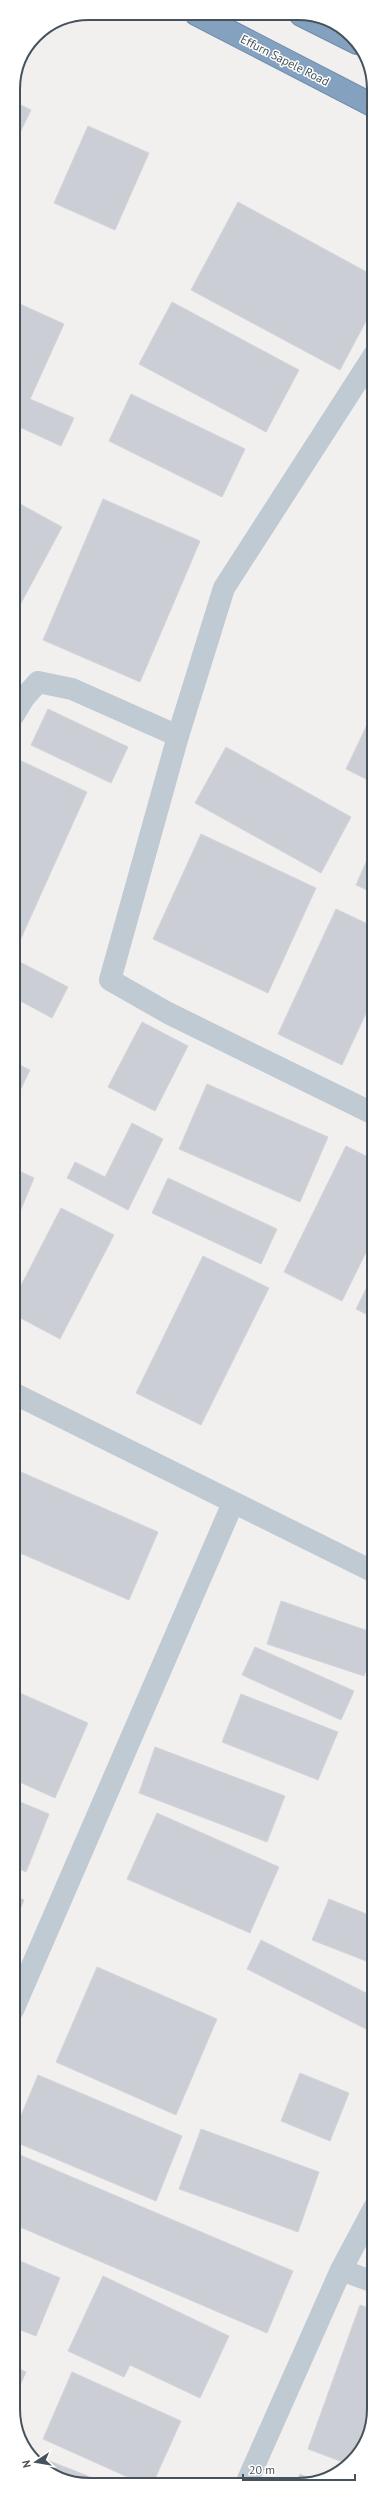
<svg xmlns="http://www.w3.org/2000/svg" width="387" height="2498" font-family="'PT Sans',sans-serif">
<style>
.building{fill:#cbced4;stroke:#d3d5db}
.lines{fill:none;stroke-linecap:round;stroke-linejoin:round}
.highway-casing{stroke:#6f8dac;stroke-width:24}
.street{stroke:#bfcad2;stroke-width:22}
.highway{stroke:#84a2c0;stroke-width:22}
.labels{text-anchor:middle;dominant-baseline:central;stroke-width:3;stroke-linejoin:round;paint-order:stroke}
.street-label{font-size:12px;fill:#46535d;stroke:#fff}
.rim{fill:none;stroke:#46535d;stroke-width:2}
</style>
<rect width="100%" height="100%" fill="#f2efef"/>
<g class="building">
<polygon points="13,101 31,110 13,147"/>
<polygon points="88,126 149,153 115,230 54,203"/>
<polygon points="238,202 374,276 374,306 340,370 191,290"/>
<polygon points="172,302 299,370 266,432 139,364"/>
<polygon points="20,304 64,324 30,399 74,418 61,446 13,424 13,321"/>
<polygon points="131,394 245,449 222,497 109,441"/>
<polygon points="103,499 200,541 140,682 43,640"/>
<polygon points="13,500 62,527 13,618"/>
<polygon points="48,709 128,747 111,783 31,745"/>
<polygon points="374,710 374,783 346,769"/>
<polygon points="226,747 351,817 321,873 195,803"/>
<polygon points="13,757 87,792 18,945 13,943"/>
<polygon points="201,834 316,888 268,993 153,939"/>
<polygon points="374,844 374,893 356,885"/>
<polygon points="336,909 374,927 374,996 342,1065 278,1034"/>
<polygon points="14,959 68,987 52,1018 13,997"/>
<polygon points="142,1022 188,1046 155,1111 108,1087"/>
<polygon points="13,1062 30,1070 13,1105"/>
<polygon points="207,1084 328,1137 300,1202 179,1149"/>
<polygon points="132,1123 163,1139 128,1210 67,1178 75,1162 105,1177"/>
<polygon points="346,1146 374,1160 374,1236 342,1301 284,1272"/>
<polygon points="13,1168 34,1178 13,1228"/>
<polygon points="168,1178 277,1229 261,1264 152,1213"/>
<polygon points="61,1208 114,1235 60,1339 13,1314 13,1301"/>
<polygon points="203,1256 269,1288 201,1425 136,1393"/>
<polygon points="374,1273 374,1318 356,1309"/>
<polygon points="21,1472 158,1532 129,1600 13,1550 13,1491"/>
<polygon points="281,1601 374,1633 374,1648 364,1676 267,1644"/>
<polygon points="255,1647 354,1691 341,1720 242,1675"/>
<polygon points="13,1690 88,1723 55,1798 13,1779"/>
<polygon points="241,1694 338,1732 318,1780 222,1742"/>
<polygon points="155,1747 285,1796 267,1842 139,1793"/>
<polygon points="13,1799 49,1814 26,1872 13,1866"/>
<polygon points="157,1813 279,1867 250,1933 127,1879"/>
<polygon points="13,1895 24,1900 13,1926"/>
<polygon points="329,1899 374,1917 374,1939 366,1961 312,1940"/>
<polygon points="261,1940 374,1997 374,2018 368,2030 247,1969"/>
<polygon points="97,1967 217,2019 176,2115 56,2062"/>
<polygon points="300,2073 349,2093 330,2141 281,2121"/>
<polygon points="38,2075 182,2136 156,2201 13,2141 13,2135"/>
<polygon points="201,2129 319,2172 298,2232 179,2189"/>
<polygon points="13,2152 293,2271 267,2333 13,2224"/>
<polygon points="13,2258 60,2278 36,2336 13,2327"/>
<polygon points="103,2276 229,2336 200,2398 130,2365 124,2377 68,2351"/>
<polygon points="360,2305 374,2310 374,2409 368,2438 352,2462 348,2464 308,2449"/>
<polygon points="13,2366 26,2372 13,2401"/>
<polygon points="72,2372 181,2421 153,2483 141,2483 43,2439"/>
<polygon points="29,2453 106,2483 70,2482 32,2459"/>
<polygon points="300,2474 313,2480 303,2485 295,2485"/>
</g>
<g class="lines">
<g class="highway-casing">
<g id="highway">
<polyline points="196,14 374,106"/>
<polyline points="301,15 357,43"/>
</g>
</g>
<g class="street">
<polyline points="374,355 224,588 178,736 110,980 168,1013 374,1114"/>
<polyline points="13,716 24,698 38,682 72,689 178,736"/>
<polyline points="13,1393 374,1572"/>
<polyline points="13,2010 233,1503"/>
<polyline points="341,2270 374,2282"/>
<polyline points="246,2484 341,2270 374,2208"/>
</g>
<use href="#highway" class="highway"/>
</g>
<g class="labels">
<g class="street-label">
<text transform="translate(285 60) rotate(27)">Effurn Sapele Road</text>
</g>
</g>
<path d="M0 0H387V2498H0ZM89 20H298A69 69 0 0 1 367 89V2409A69 69 0 0 1 298 2478H89A69 69 0 0 1 20 2409V89A69 69 0 0 1 89 20Z" fill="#fff" fill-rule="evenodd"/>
<path class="rim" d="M89 20H298A69 69 0 0 1 367 89V2409A69 69 0 0 1 298 2478H89A69 69 0 0 1 20 2409V89A69 69 0 0 1 89 20Z"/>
<g transform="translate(36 2462) rotate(258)" stroke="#ffffff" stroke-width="3" paint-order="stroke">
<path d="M0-3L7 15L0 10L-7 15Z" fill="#46535d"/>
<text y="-6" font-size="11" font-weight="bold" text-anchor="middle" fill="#46535d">N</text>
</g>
<path d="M243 2474v6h112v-6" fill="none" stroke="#46535d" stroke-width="2"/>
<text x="249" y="2474" font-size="12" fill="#46535d" stroke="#ffffff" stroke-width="3" paint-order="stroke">20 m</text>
</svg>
